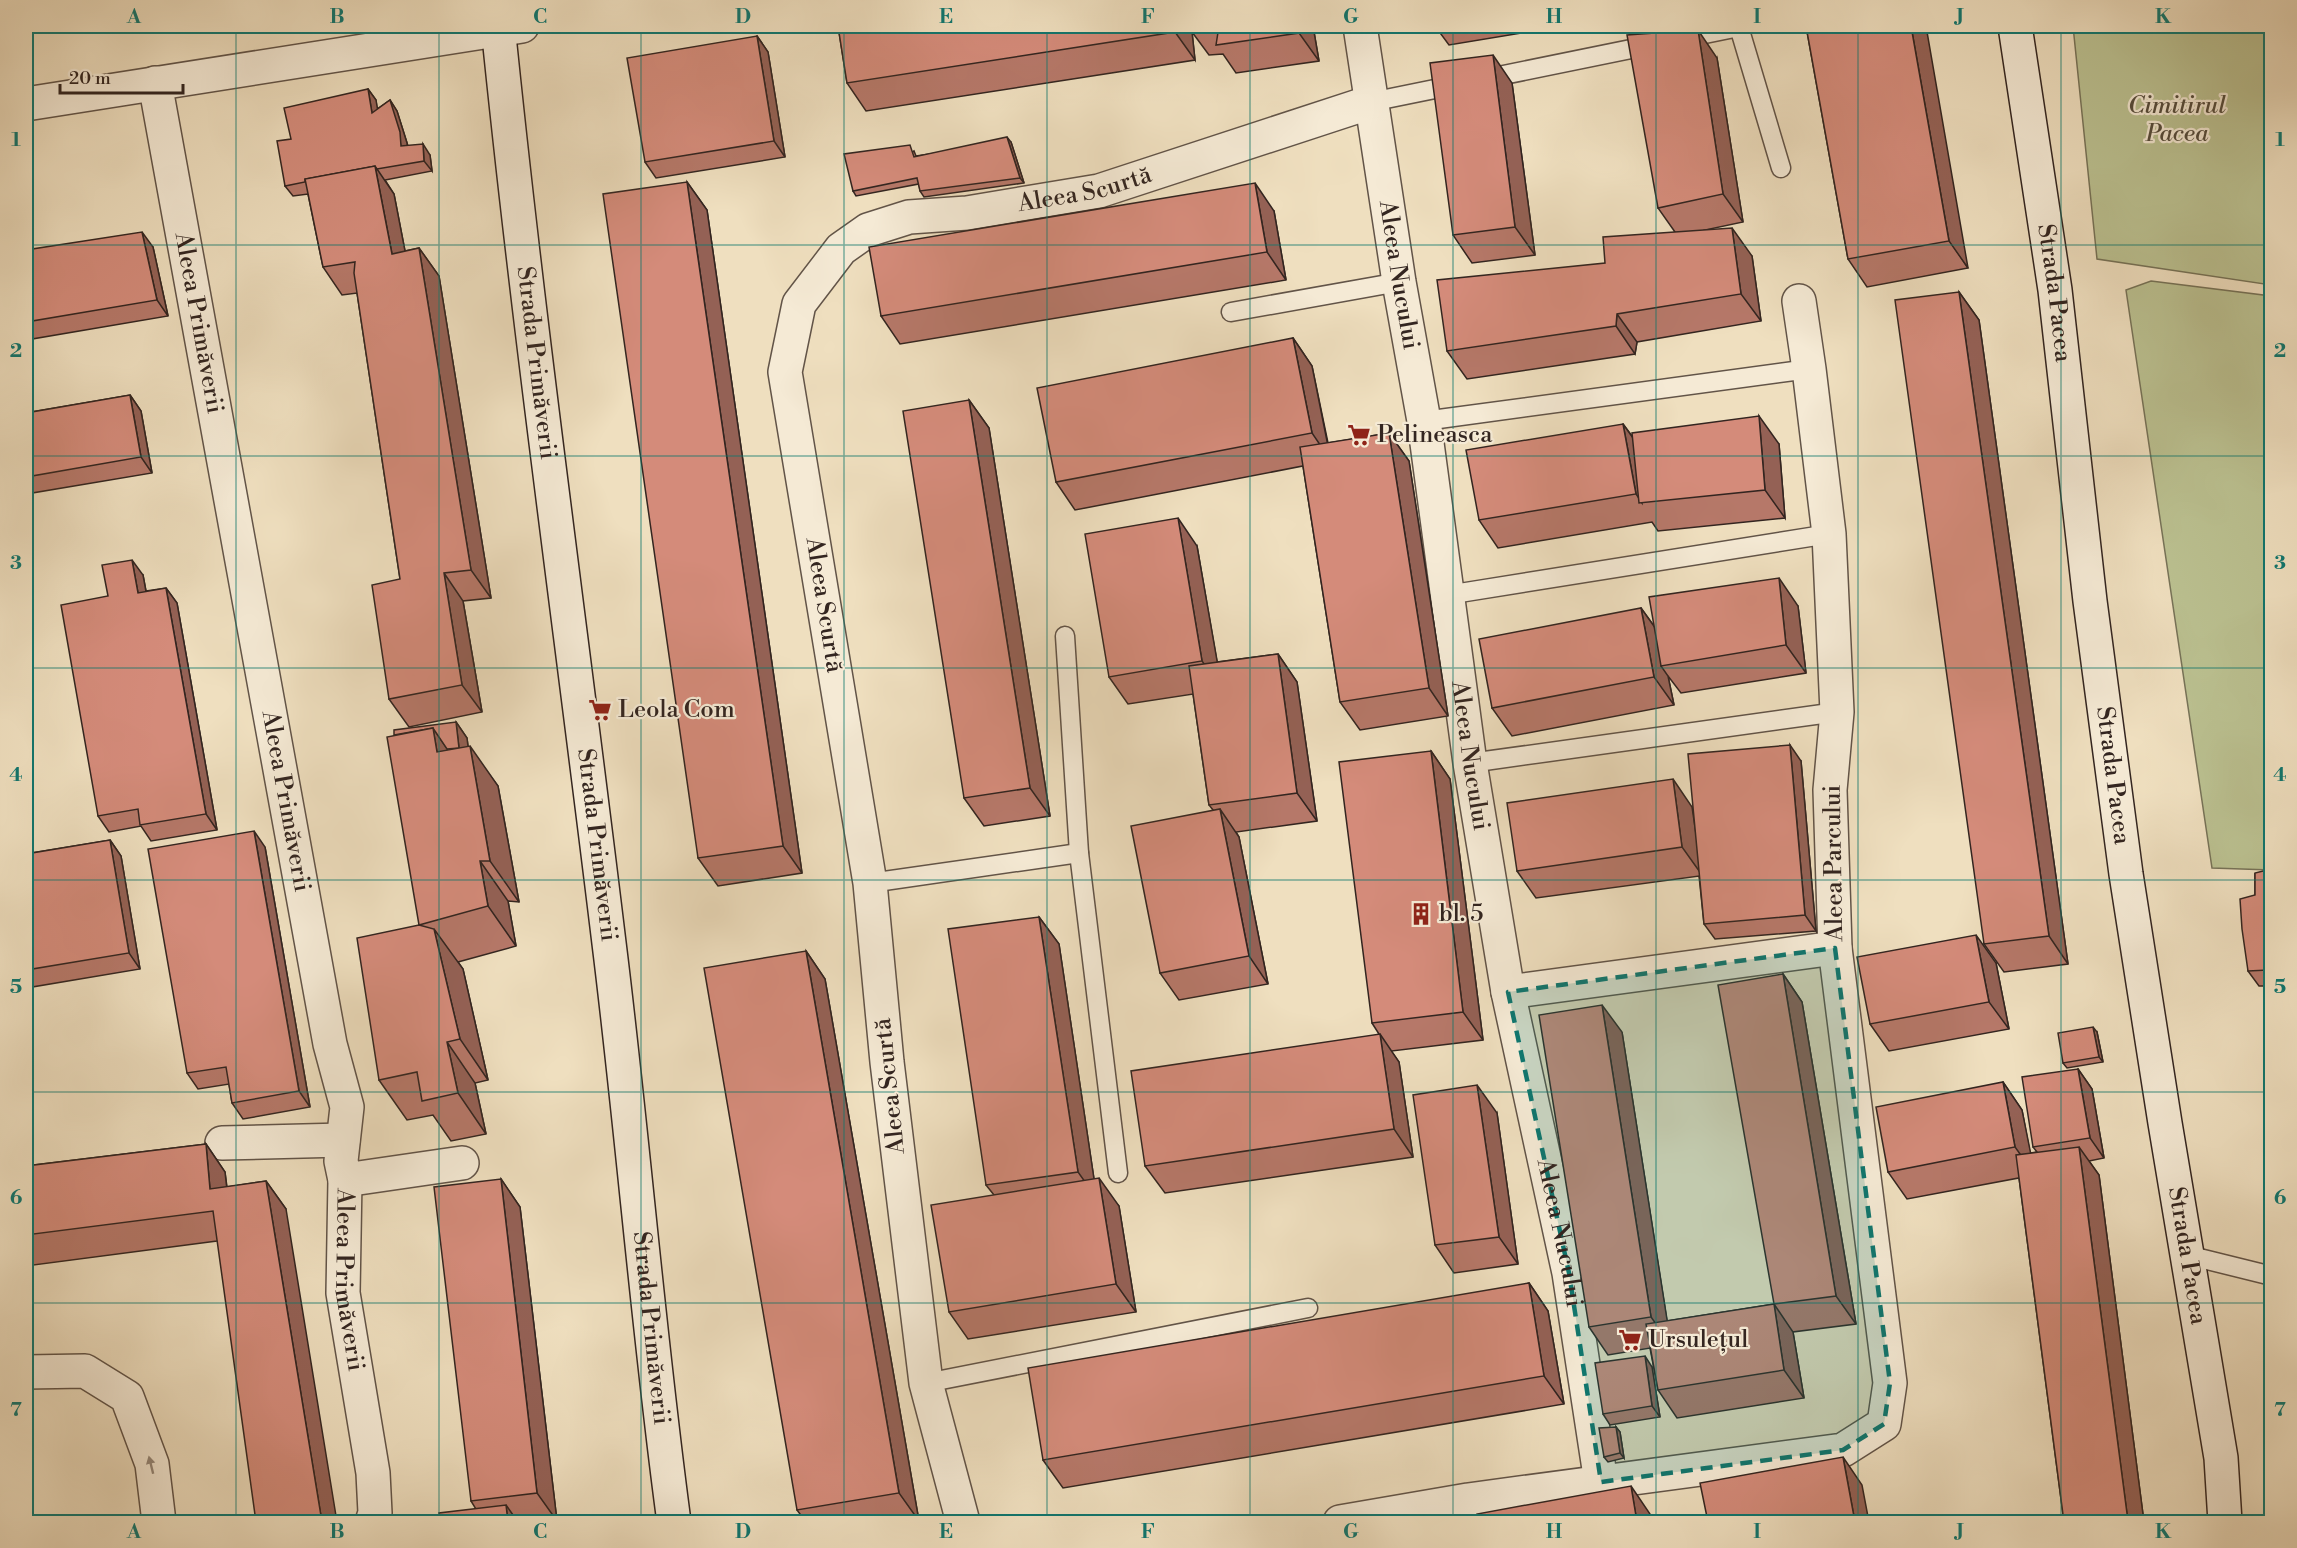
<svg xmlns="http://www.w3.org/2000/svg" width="2297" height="1548" font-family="'Libre Bodoni',serif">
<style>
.green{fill:#bbc191;stroke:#777358;stroke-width:1.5}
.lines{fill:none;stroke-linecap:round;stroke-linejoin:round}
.service-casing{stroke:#625448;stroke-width:21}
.minor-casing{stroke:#625448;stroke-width:36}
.tertiary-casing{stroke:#625448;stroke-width:36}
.secondary-casing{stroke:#332520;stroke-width:36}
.service{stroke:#f5ead5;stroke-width:18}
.minor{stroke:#f5ead5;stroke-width:33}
.tertiary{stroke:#f5ead5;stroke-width:33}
.secondary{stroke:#f5ead5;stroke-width:33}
.wall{fill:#b67869;stroke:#332520;stroke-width:1.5}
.shaded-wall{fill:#946155;stroke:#332520;stroke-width:1.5}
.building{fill:#d48b7a;stroke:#332520;stroke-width:1.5}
.oneway{fill:#94887a}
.marked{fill:#0f766e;fill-opacity:0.2;stroke:#0f766e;stroke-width:4.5;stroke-dasharray:12 8;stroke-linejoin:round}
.grid{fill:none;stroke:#0f766e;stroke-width:1.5;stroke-opacity:0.55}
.labels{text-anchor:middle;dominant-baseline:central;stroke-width:4.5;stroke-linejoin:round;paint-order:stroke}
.park-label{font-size:24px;font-style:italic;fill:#554c3c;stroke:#f5ead5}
.street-label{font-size:24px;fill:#332520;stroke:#f5ead5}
.poi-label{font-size:24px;fill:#332520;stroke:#f5ead5;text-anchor:start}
.neatline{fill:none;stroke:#0f766e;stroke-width:2}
.grid-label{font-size:20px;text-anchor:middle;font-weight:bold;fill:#0f766e}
</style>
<rect width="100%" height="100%" fill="#efdfbf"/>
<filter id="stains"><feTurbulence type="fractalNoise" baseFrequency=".00333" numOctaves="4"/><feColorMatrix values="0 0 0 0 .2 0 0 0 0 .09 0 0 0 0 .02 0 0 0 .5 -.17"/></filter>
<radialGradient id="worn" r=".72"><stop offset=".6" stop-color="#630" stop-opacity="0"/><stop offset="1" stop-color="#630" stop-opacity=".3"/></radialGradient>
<g class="green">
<polygon points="2073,26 2271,26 2271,285 2097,259"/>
<polygon points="2151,281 2271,296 2271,870 2212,868 2126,290"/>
</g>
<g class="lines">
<g class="service-casing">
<g id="service">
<polyline points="1371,102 1739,27 1781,168"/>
<polyline points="1231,312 1399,282"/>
<polyline points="1424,421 1809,369"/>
<polyline points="1447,595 1829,534"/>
<polyline points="1065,636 1079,853 1118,1173"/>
<polyline points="1470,763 1837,712"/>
<polyline points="870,883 1079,853"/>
<polyline points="2187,1255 2272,1276"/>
<polyline points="926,1383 1308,1308"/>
<polyline points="1468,1500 1472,1522"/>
</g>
</g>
<g class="minor-casing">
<g id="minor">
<path id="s1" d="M1360 26 1399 282 1424 421 1470 763 1508 992 1569 1273 1601 1482"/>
<path id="s2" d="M155 83 330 1044 347 1107 341 1161 345 1180 343 1293 373 1473 375 1513 372 1522"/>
<polyline points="1508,992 1835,948"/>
<polyline points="222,1143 343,1140"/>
<polyline points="345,1180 462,1163"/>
<polyline points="26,1372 85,1371 127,1397 152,1464 159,1522"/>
<path id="s3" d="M963 1522 926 1383 887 1062 870 883 785 372 799 304 841 249 868 230 909 217 967 213 1099 191 1371 102"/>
<polyline points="1340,1522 1468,1500 1843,1450 1884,1424 1890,1383 1835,948 1830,790 1837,712 1829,534 1809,369 1799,301"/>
</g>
</g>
<g class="tertiary-casing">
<polyline id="tertiary" points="26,104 522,26"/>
</g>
<g class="secondary-casing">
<g id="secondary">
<path id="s4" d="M498 26C529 332 572 637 609 943 633 1136 648 1330 674 1522"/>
<path id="s5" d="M2015 26 2055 290 2090 601 2126 874 2165 1123 2221 1458 2225 1522"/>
</g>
</g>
<use href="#service" class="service"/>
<use href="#minor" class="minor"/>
<use href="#tertiary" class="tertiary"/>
<use href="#secondary" class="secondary"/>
</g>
<g class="wall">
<polygon points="838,26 1313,26 1319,61 1236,73 1223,54 1209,55 1192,32 1195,60 866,111 847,83"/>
<polygon points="1435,26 1563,26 1449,45"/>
<polygon points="1806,26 1968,268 1867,287 1848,259"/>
<polygon points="757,36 768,52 785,157 656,178 645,162"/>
<polygon points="1717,58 1743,222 1705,230 1752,256 1761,321 1637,342 1635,354 1467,379 1447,351 1605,263 1675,232 1658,208"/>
<polygon points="1512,83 1535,255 1472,263 1453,235"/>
<polygon points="368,89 376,100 377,109 390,100 397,111 408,146 430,155 432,171 385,180 394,194 405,251 419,248 439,276 491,598 463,601 482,712 409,727 389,699 400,579 357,293 342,295 323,267 308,194 293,196 285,186 291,139"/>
<polygon points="1011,142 1024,183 924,197 920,191 919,184 856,196 853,191 914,151 916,156"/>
<polygon points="687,182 707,210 802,873 718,886 698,858"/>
<polygon points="1274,211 1286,280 900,344 881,316"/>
<polygon points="153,247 168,316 26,340 26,250"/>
<polygon points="1959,292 1979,320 2068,964 2004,972 1984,944"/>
<polygon points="1293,338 1312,366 1328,443 1389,433 1409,461 1448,716 1360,730 1340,702 1303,466 1075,510 1056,482"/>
<polygon points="130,395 141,411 152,473 26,494 26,413"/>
<polygon points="969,400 989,428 1050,816 984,826 964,798"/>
<polygon points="1623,424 1632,436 1779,444 1785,518 1658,531 1652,522 1498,548 1479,520"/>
<polygon points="1197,546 1217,662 1278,654 1297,682 1317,821 1236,832 1239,837 1268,984 1179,1000 1160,973 1213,810 1209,805 1193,694 1128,704 1109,677"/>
<polygon points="143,575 146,591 166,588 177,603 217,830 151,841 141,826 109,832 98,816 108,596"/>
<polygon points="1798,606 1806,673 1681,693 1668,676 1674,705 1512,736 1492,708 1641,608 1654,626"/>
<polygon points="456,722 467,738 468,746 498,786 519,902 508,901 516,946 458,962 463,969 488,1080 475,1083 486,1134 451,1141 433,1115 407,1120 379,1080 419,925"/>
<polygon points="1431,751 1450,779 1483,1040 1391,1051 1399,1062 1413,1157 1165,1193 1145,1166 1379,1034 1372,1023"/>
<polygon points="1801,761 1816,931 1715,939 1704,924 1699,876 1536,898 1517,871 1692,807 1694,822"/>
<polygon points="110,840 121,856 140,969 26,988 26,854"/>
<polygon points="265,847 310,1107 243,1119 232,1103 229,1084 198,1089 187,1073"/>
<polygon points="2255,873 2270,986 2259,986 2248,971 2255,895"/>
<polygon points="1039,917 1059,944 1094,1179 1119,1206 1136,1312 968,1339 949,1312 994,1195 986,1185"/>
<polygon points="806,951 825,979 919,1521 906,1522 806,1522 797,1510"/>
<polygon points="1996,963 2009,1029 1889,1051 1870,1024"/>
<polygon points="1783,974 1802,1002 1856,1324 1793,1332 1804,1398 1677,1418 1658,1390 1650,1348 1608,1355 1589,1327 1622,1032 1667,1321 1774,1304"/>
<polygon points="2097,1032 2103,1062 2067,1068 2063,1063"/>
<polygon points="2078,1069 2092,1089 2104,1158 2089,1161 2099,1175 2144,1522 2064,1522 2019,1178 1907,1199 1888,1172 2003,1082 2022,1110 2030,1153 2037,1152 2033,1147"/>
<polygon points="1497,1113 1518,1264 1454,1273 1435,1245"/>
<polygon points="206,1144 225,1172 227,1187 266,1181 286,1209 217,1241 26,1266 26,1166"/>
<polygon points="501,1179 520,1207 557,1521 545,1522 440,1522 476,1509 471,1501"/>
<polygon points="1529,1283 1548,1311 1564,1404 1063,1488 1043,1460"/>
<polygon points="1652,1367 1660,1417 1610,1425 1603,1414"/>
<polygon points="1616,1427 1620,1432 1624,1458 1608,1462 1604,1457"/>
</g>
<g class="shaded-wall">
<polygon points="1175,26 1192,26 1189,28 1192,32 1195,60 1175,32"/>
<polygon points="1298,26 1313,26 1319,61 1299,33"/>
<polygon points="1911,26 1926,26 1968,268 1949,241"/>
<polygon points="1698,30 1717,58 1743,222 1723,194"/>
<polygon points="757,36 768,52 785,157 774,141"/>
<polygon points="1493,55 1512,83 1535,255 1515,227"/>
<polygon points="368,89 376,100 380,124 372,113"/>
<polygon points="390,100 397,111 407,143 408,157 401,146"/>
<polygon points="1007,137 1011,142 1024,183 1020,178"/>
<polygon points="423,144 430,155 432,171 424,161"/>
<polygon points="375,166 394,194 411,282 392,254"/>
<polygon points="687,182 707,210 802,873 783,846"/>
<polygon points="1255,183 1274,211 1286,280 1267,252"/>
<polygon points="1732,228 1752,256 1761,321 1741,294"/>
<polygon points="142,232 153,247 168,316 157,300"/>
<polygon points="419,248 439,276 491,598 471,570"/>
<polygon points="1959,292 1979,320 2068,964 2049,936"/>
<polygon points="1617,314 1637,342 1635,354 1616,326"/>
<polygon points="1293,338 1312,366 1331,461 1312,433"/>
<polygon points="130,395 141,411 152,473 141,457"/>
<polygon points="969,400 989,428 1050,816 1030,788"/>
<polygon points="1759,416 1779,444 1785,518 1765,490"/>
<polygon points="1623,424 1643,452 1642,503 1636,494"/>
<polygon points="1389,433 1409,461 1448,716 1429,688"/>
<polygon points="1178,518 1197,546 1222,689 1202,661"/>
<polygon points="132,560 143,575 149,608 138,593"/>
<polygon points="444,573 463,601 482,712 462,685"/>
<polygon points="1779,578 1798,606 1806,673 1786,645"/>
<polygon points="166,588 177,603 217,830 206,814"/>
<polygon points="1641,608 1661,636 1661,666 1668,676 1674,705 1654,677"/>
<polygon points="1278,654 1297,682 1317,821 1297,793"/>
<polygon points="456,722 467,738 470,763 459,748"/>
<polygon points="433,728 461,769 437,752"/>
<polygon points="1790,745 1801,761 1816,931 1805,915"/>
<polygon points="470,746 498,786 519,902 490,861"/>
<polygon points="1431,751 1450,779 1483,1040 1463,1012"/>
<polygon points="1673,779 1692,807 1702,875 1682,847"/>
<polygon points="1220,809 1239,837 1268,984 1249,956"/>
<polygon points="254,831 265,847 310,1107 299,1091"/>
<polygon points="110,840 121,856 140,969 129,953"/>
<polygon points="480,861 508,901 516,946 488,906"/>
<polygon points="1039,917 1059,944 1097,1199 1078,1172"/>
<polygon points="434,929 463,969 488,1080 460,1039"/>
<polygon points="1976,935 1996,963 2009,1029 1989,1002"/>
<polygon points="806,951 825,979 919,1521 899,1493"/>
<polygon points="1783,974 1802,1002 1856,1324 1836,1296"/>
<polygon points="1602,1005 1622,1032 1671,1345 1651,1317"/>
<polygon points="2093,1027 2097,1032 2103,1062 2099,1057"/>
<polygon points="1380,1034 1399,1062 1413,1157 1394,1129"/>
<polygon points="447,1042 475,1083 486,1134 458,1093"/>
<polygon points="2078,1069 2092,1089 2104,1158 2090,1138"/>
<polygon points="2003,1082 2022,1110 2035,1175 2015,1147"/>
<polygon points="1477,1085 1497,1113 1518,1264 1499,1237"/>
<polygon points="206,1144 225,1172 230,1217 210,1189"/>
<polygon points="2079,1147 2099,1175 2144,1522 2129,1522 2128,1521"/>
<polygon points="1099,1178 1119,1206 1136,1312 1116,1284"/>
<polygon points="501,1179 520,1207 557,1521 537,1493"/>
<polygon points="266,1181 286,1209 337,1522 322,1522"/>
<polygon points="1529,1283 1548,1311 1564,1404 1544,1376"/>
<polygon points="1774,1304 1793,1332 1804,1398 1784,1370"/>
<polygon points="1645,1356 1652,1367 1660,1417 1652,1406"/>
<polygon points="1616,1427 1620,1432 1624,1458 1620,1453"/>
<polygon points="1843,1457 1862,1485 1869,1522 1855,1522"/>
<polygon points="1631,1486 1650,1514 1652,1522 1637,1522"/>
<polygon points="506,1505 518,1522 508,1522"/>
</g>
<g class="building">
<polygon points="838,26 1175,26 1175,32 847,83"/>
<polygon points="1188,26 1216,26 1189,28"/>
<polygon points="1219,26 1298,26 1299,33 1216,45"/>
<polygon points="1806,26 1911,26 1949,241 1848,259"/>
<polygon points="1698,30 1723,194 1658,208 1627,35"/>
<polygon points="757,36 774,141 645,162 627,58"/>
<polygon points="1493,55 1515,227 1453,235 1430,63"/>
<polygon points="368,89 372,113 390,100 400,132 401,146 423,144 424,161 377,169 375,166 305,179 305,182 285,186 277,141 291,139 284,108"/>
<polygon points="1007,137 1020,178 920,191 917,178 853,191 844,154 910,145 914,157"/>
<polygon points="375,166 392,254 419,248 471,570 444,573 462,685 389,699 372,585 400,579 354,273 355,262 323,267 305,179"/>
<polygon points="687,182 783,846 698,858 603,194"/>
<polygon points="1255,183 1267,252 881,316 869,247"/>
<polygon points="1732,228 1741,294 1617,314 1616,326 1447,351 1437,280 1605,263 1603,237"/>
<polygon points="142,232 157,300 26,322 26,250"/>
<polygon points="1959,292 2049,936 1984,944 1895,300"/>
<polygon points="1293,338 1312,433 1056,482 1037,388"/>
<polygon points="130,395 141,457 26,477 26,413"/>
<polygon points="969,400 1030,788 964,798 903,411"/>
<polygon points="1759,416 1765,490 1639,503 1632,433"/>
<polygon points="1623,424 1636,494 1479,520 1466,450"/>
<polygon points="1389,433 1429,688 1340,702 1300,447"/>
<polygon points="1178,518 1202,661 1109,677 1085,534"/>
<polygon points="132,560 138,593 166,588 206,814 140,825 138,809 98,816 61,605 108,596 102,565"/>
<polygon points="1779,578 1786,645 1661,666 1649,597"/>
<polygon points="1641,608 1654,677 1492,708 1479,639"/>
<polygon points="1278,654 1297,793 1209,805 1189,666"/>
<polygon points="456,722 459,748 447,749 433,728 394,735 394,730"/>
<polygon points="433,728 437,752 470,746 490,861 480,861 488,906 419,925 387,737"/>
<polygon points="1790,745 1805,915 1704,924 1688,754"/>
<polygon points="1431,751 1463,1012 1372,1023 1339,762"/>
<polygon points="1673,779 1682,847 1517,871 1507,803"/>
<polygon points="1220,809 1249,956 1160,973 1131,826"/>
<polygon points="254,831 299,1091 232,1103 226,1067 187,1073 148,849"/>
<polygon points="110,840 129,953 26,970 26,854"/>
<polygon points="2271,869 2271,1000 2268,970 2248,971 2242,929 2240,899 2255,895 2255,873"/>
<polygon points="1039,917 1078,1172 986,1185 948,929"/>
<polygon points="419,925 434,929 460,1039 447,1042 458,1093 422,1101 417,1072 379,1080 357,938"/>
<polygon points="1976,935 1989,1002 1870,1024 1857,957"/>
<polygon points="806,951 899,1493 797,1510 704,968"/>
<polygon points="1783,974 1836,1296 1774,1304 1718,985"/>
<polygon points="1602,1005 1651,1317 1589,1327 1539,1015"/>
<polygon points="2093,1027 2099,1057 2063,1063 2058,1033"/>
<polygon points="1380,1034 1394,1129 1145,1166 1131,1071"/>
<polygon points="2078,1069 2090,1138 2033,1147 2022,1077"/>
<polygon points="2003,1082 2015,1147 1888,1172 1876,1107"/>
<polygon points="1477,1085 1499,1237 1435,1245 1413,1095"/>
<polygon points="206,1144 210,1189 266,1181 322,1522 256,1522 213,1211 26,1235 26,1166"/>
<polygon points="2079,1147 2128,1521 2115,1522 2064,1522 2016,1155"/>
<polygon points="1099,1178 1116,1284 949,1312 931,1205"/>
<polygon points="501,1179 537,1493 471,1501 434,1187"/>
<polygon points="1529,1283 1544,1376 1043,1460 1028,1368"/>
<polygon points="1774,1304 1784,1370 1658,1390 1646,1324"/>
<polygon points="1645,1356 1652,1406 1603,1414 1595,1363"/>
<polygon points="1616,1427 1620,1453 1604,1457 1599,1428"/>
<polygon points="1843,1457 1855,1522 1708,1522 1700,1483"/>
<polygon points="1631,1486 1637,1522 1479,1522 1477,1514"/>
<polygon points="506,1505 508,1522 440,1522 439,1513"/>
</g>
<defs><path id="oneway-solid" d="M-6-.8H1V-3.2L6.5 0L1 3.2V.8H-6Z" transform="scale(1.5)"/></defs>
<use class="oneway" href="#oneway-solid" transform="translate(151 1465) rotate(-104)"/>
<path class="marked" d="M1835 948 1890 1383 1884 1424 1843 1450 1601 1482 1569 1273 1508 992Z"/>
<path class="grid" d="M236 26V1522M439 26V1522M641 26V1522M844 26V1522M1047 26V1522M1250 26V1522M1453 26V1522M1656 26V1522M1858 26V1522M2061 26V1522M26 245H2272M26 456H2272M26 668H2272M26 880H2272M26 1092H2272M26 1303H2272"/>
<defs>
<g id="supermarket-bare" transform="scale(1.8)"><path d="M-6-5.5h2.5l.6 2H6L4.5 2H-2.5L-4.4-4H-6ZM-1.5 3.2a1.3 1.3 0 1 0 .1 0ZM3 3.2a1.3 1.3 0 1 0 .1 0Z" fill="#8f2418" stroke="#f5ead5" stroke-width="2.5" paint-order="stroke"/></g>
<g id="building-bare" transform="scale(1.8)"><path d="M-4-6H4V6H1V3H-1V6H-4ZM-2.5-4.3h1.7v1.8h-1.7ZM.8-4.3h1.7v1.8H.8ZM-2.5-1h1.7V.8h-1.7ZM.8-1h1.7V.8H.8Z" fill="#8f2418" stroke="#f5ead5" stroke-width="2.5" paint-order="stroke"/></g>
</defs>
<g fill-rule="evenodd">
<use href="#supermarket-bare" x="1359" y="435"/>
<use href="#supermarket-bare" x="600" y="710"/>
<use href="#building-bare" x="1421" y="914"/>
<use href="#supermarket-bare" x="1630" y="1340"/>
</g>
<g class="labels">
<g class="park-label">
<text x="2177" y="106">Cimitirul<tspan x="2177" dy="28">Pacea</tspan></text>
</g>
<g class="street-label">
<text stroke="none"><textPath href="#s3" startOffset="1558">Aleea Scurtă</textPath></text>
<text stroke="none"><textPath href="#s1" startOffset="252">Aleea Nucului</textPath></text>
<text stroke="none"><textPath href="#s5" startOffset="270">Strada Pacea</textPath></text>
<text stroke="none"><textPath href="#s2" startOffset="244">Aleea Primăverii</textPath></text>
<text stroke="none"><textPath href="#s4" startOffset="339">Strada Primăverii</textPath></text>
<text transform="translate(824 605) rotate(81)">Aleea Scurtă</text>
<text stroke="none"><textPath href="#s1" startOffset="738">Aleea Nucului</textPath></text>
<text stroke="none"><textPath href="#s5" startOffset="756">Strada Pacea</textPath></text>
<text stroke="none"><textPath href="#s2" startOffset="730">Aleea Primăverii</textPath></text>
<text stroke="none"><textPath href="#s4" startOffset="825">Strada Primăverii</textPath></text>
<text transform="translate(1834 863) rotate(-91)">Aleea Parcului</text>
<text transform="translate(890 1086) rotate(-96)">Aleea Scurtă</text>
<text stroke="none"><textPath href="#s1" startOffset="1224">Aleea Nucului</textPath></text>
<text stroke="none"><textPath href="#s5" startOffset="1242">Strada Pacea</textPath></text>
<text stroke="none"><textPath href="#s2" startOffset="1216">Aleea Primăverii</textPath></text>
<text stroke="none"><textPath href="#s4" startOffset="1311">Strada Primăverii</textPath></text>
</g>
<g class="poi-label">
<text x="1377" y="435">Pelineasca</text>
<text x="618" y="710">Leola Com</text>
<text x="1439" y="914">bl. 5</text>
<text x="1648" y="1340">Ursulețul</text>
</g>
</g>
<rect width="2297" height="1548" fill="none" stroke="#efdfbf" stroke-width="66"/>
<path d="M60 84v9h123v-9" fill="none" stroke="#332520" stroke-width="3"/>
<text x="69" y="84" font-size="18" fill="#332520" stroke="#f5ead5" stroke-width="4.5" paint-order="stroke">20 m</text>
<rect x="33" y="33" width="2231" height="1482" class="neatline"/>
<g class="grid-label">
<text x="134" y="23">A</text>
<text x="337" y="23">B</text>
<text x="540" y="23">C</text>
<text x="743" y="23">D</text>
<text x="946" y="23">E</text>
<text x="1148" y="23">F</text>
<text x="1351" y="23">G</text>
<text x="1554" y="23">H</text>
<text x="1757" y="23">I</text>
<text x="1960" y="23">J</text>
<text x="2163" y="23">K</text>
<text x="16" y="146">1</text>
<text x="2280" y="146">1</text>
<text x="16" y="357">2</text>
<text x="2280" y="357">2</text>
<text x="16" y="569">3</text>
<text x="2280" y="569">3</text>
<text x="16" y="781">4</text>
<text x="2280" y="781">4</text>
<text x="16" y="993">5</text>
<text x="2280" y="993">5</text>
<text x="16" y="1204">6</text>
<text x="2280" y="1204">6</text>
<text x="16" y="1416">7</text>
<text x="2280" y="1416">7</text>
<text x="134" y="1538">A</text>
<text x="337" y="1538">B</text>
<text x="540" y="1538">C</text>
<text x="743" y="1538">D</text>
<text x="946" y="1538">E</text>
<text x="1148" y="1538">F</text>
<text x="1351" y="1538">G</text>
<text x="1554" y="1538">H</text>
<text x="1757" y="1538">I</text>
<text x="1960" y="1538">J</text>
<text x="2163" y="1538">K</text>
</g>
<rect width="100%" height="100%" filter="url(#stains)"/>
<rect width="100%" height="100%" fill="url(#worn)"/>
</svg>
